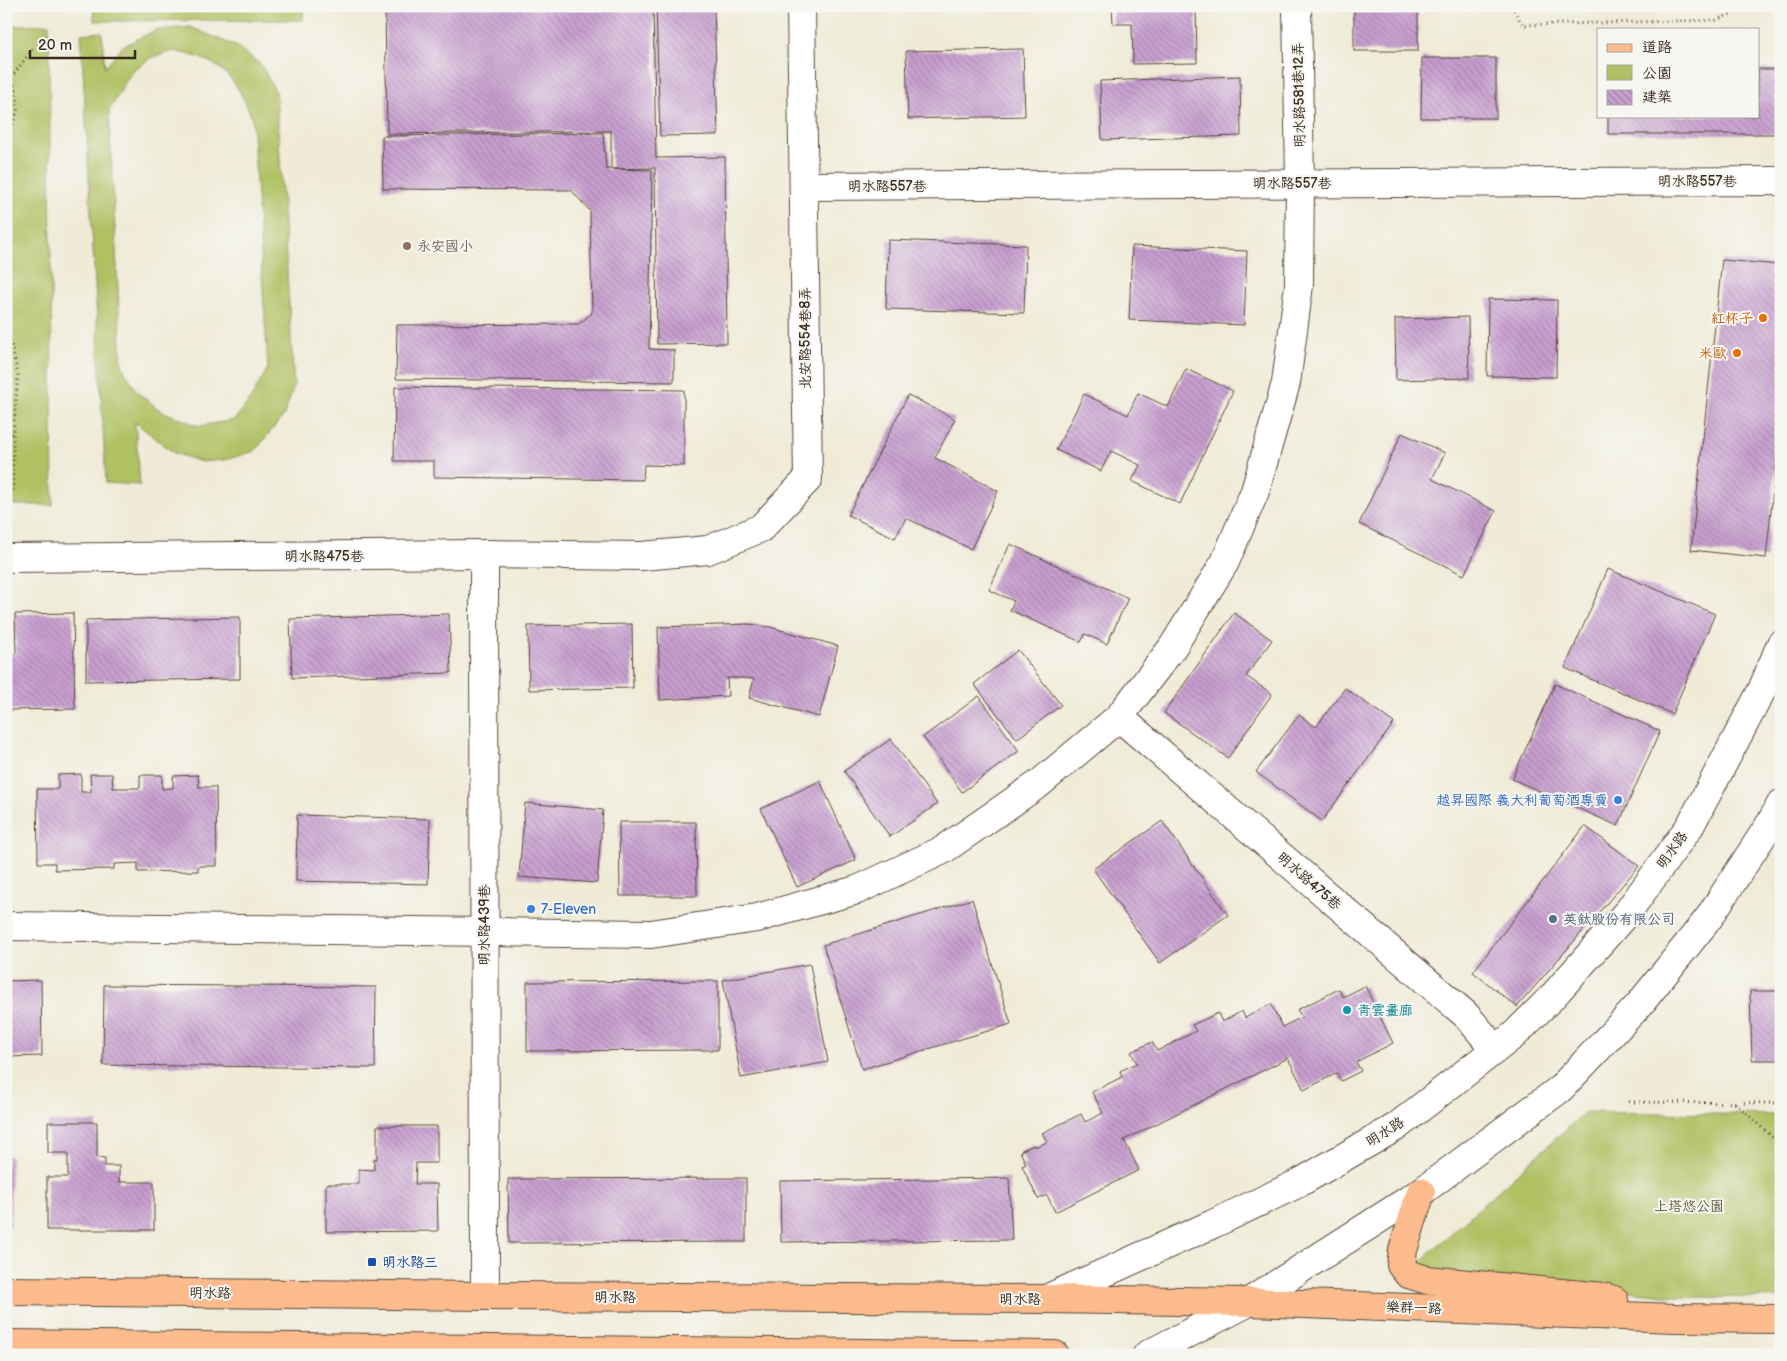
<svg xmlns="http://www.w3.org/2000/svg" width="1787" height="1361" font-family="'Balsamiq Sans','LXGW WenKai TC',sans-serif">
<style>
.green{fill:#b0c164;stroke:#767641;fill-rule:evenodd}
.building{fill:url(#building-back-hatch)}
.lines{fill:none;stroke-linecap:round;stroke-linejoin:round}
.minor-casing{stroke:#56473a;stroke-width:30}
.major-casing{stroke:#56473a;stroke-width:30}
.path{stroke:#56473a;stroke-width:3;stroke-dasharray:1 4;stroke-linecap:butt}
.minor{stroke:#fff;stroke-width:28}
.major{stroke:#fbbb8d;stroke-width:28}
.education-dot{fill:#8d6e63;stroke:#f6f6f2;stroke-width:2}
.food-dot{fill:#e8710a;stroke:#f6f6f2;stroke-width:2}
.shop-dot{fill:#3f7fe0;stroke:#f6f6f2;stroke-width:2}
.service-dot{fill:#5c6f8a;stroke:#f6f6f2;stroke-width:2}
.culture-dot{fill:#0f9aa8;stroke:#f6f6f2;stroke-width:2}
.transit-dot{fill:#1a4fb4;stroke:#f6f6f2;stroke-width:2}
.labels{text-anchor:middle;dominant-baseline:central;stroke-width:4;stroke-linejoin:round;paint-order:stroke}
.street-label{font-size:14px;fill:#3b2a1e;stroke:#f6f6f2}
.education-label{font-size:14px;fill:#785e54;stroke:#f6f6f2;text-anchor:start}
.food-label{font-size:14px;fill:#c56008;stroke:#f6f6f2;text-anchor:end}
.shop-label{font-size:14px;fill:#366cbe;stroke:#f6f6f2;text-anchor:end}
.service-label{font-size:14px;fill:#4e5e75;stroke:#f6f6f2;text-anchor:start}
.culture-label{font-size:14px;fill:#0d838f;stroke:#f6f6f2;text-anchor:start}
.park-label{font-size:14px;fill:#5e5733;stroke:#f6f6f2}
.transit-label{font-size:14px;fill:#164399;stroke:#f6f6f2;text-anchor:start}
</style>
<defs>
<pattern id="building-back-hatch" width="6" height="6" patternUnits="userSpaceOnUse" patternTransform="scale(1.25)"><rect width="6" height="6" fill="#c89fd0"/><path d="M-1 5l2 2M0 0l6 6M5-1l2 2" fill="none" stroke="#a482a8"/></pattern>
</defs>
<rect width="100%" height="100%" fill="#f6f6f2"/>
<filter id="ink" filterUnits="userSpaceOnUse"><feTurbulence type="fractalNoise" baseFrequency=".02" numOctaves="2"/><feDisplacementMap in="SourceGraphic" scale="10" xChannelSelector="R" yChannelSelector="G"/><feConvolveMatrix kernelMatrix="1 2 1 2 8 2 1 2 1" color-interpolation-filters="sRGB"/></filter>
<filter id="wash" filterUnits="userSpaceOnUse"><feTurbulence type="fractalNoise" baseFrequency=".0096" numOctaves="4" result="noise"/><feDisplacementMap in="SourceGraphic" scale="20" xChannelSelector="R" yChannelSelector="G"/><feGaussianBlur stdDeviation="1.12" result="paint"/><feColorMatrix in="noise" values="0 0 0 0 0 0 0 0 0 0 0 0 0 0 0 0 0 1.4 0 .05"/><feComposite in="paint" operator="in"/></filter>
<g filter="url(#wash)">
<rect width="100%" height="100%" fill="#f0ebd7"/>
<g class="green">
<polygon points="94,6 303,6 303,20 94,21"/>
<polygon points="49,24 53,505 6,505 6,26"/>
<path d="M190 27 236 46 261 65 276 92 294 386 284 415 255 451 225 460 201 462 174 453 135 422 140 485 106 483 81 34 102 32 105 68 123 46 156 30ZM173 51C221 60 234 74 252 118L268 368 248 403 234 420 199 426 161 411 137 392 122 366 109 111 132 71 151 58Z"/>
<polygon points="1585,1112 1781,1115 1781,1298 1684,1297 1412,1269"/>
</g>
<g id="blocks">
<g class="building">
<polygon points="385,6 653,6 656,158 725,157 727,343 657,344 655,168 611,169 611,131 387,134"/>
<polygon points="656,6 714,6 718,135 660,136"/>
<polygon points="1112,6 1196,6 1197,63 1133,64 1132,24 1113,24"/>
<rect x="1354" y="6" width="64" height="45"/>
<polygon points="1023,49 1025,116 908,119 906,51"/>
<polygon points="1422,58 1496,58 1496,118 1421,118"/>
<polygon points="1758,69 1777,69 1776,134 1608,134 1608,116 1758,116"/>
<polygon points="1240,76 1241,136 1102,140 1100,81"/>
<polygon points="603,133 606,169 652,170 649,349 674,350 674,382 396,379 397,325 579,324 592,313 590,211 571,190 383,189 382,136"/>
<polygon points="888,240 1026,245 1024,313 886,309"/>
<polygon points="1132,246 1247,251 1244,325 1129,320"/>
<polygon points="1722,260 1781,265 1781,417 1766,558 1691,550"/>
<polygon points="1488,299 1557,300 1556,377 1487,376"/>
<polygon points="1468,317 1469,378 1396,380 1395,319"/>
<polygon points="1186,369 1233,391 1180,504 1132,481 1140,465 1111,451 1101,471 1056,450 1084,394 1128,415 1138,393 1168,407"/>
<polygon points="395,387 684,390 684,466 644,465 643,480 434,477 434,461 394,461"/>
<polygon points="908,395 955,419 935,458 998,491 971,549 906,518 895,538 848,515"/>
<polygon points="1402,433 1445,453 1432,479 1496,511 1464,575 1359,524"/>
<polygon points="1010,544 1128,598 1107,644 1085,634 1081,642 1010,610 1014,601 989,590"/>
<polygon points="1608,569 1715,614 1672,714 1565,668"/>
<polygon points="73,613 75,709 6,710 6,654 16,654 15,614"/>
<polygon points="1234,613 1272,640 1246,676 1272,694 1228,758 1164,713"/>
<polygon points="449,614 451,673 292,678 290,619"/>
<polygon points="240,617 240,679 86,681 86,620"/>
<polygon points="632,624 633,688 529,690 528,626"/>
<polygon points="749,624 770,627 838,646 819,717 749,698 754,679 743,678 727,678 728,696 660,700 658,627"/>
<polygon points="1018,650 1061,705 1017,739 974,684"/>
<polygon points="1555,684 1660,731 1618,826 1512,779"/>
<polygon points="1345,688 1394,723 1322,821 1256,772 1299,715 1316,727"/>
<polygon points="979,696 1019,751 962,792 923,737"/>
<polygon points="891,739 937,804 890,837 844,771"/>
<polygon points="81,774 81,792 91,792 90,774 112,774 113,788 140,788 140,775 162,775 162,789 173,788 173,776 198,775 199,787 216,787 217,866 198,866 198,871 138,872 138,863 114,864 114,869 55,870 55,863 38,863 37,789 58,789 58,775"/>
<polygon points="820,781 856,860 797,887 761,809"/>
<polygon points="525,803 603,810 597,883 519,877"/>
<polygon points="297,815 430,819 428,884 296,881"/>
<polygon points="1162,821 1228,915 1160,963 1093,869"/>
<polygon points="619,822 696,822 697,896 620,896"/>
<polygon points="1585,826 1639,866 1517,1007 1473,972"/>
<polygon points="972,899 1011,1024 862,1069 823,945"/>
<polygon points="810,964 828,1062 741,1078 723,980"/>
<polygon points="41,980 42,1056 6,1057 6,981"/>
<polygon points="718,981 718,1050 527,1051 527,982"/>
<polygon points="104,985 376,987 375,1068 103,1065"/>
<polygon points="1365,986 1393,1043 1356,1062 1361,1071 1341,1081 1337,1073 1304,1090 1288,1058 1124,1140 1139,1170 1055,1212 1047,1195 1038,1199 1022,1166 1026,1164 1020,1151 1034,1145 1035,1147 1047,1142 1042,1133 1081,1114 1085,1122 1103,1113 1092,1092 1122,1077 1120,1071 1137,1063 1131,1052 1152,1042 1157,1051 1196,1031 1192,1025 1218,1013 1222,1022 1242,1011 1245,1018 1271,1004 1282,1027 1302,1017 1297,1010 1339,989 1343,997"/>
<polygon points="1750,991 1781,991 1781,1060 1752,1060"/>
<polygon points="48,1122 97,1122 97,1157 105,1158 105,1166 119,1166 119,1182 154,1182 154,1230 47,1230 47,1177 68,1177 68,1153 48,1153"/>
<polygon points="377,1126 437,1126 437,1163 416,1163 415,1184 437,1184 438,1231 326,1232 326,1184 359,1184 359,1169 374,1170 374,1159 377,1159"/>
<polygon points="6,1156 11,1156 10,1227 6,1227"/>
<polygon points="746,1178 746,1242 509,1243 508,1179"/>
<polygon points="1009,1178 1012,1240 781,1242 780,1181"/>
</g>
</g>
</g>
<g filter="url(#ink)">
<use href="#blocks" fill-opacity="0" stroke="#56473a" stroke-width="1"/>
<g class="lines">
<g class="minor-casing">
<g id="minor">
<polyline points="804,186 1781,181"/>
<polyline points="484,554 485,1296"/>
<polyline points="6,558 484,554 642,556 708,550 761,528 808,479 801,6"/>
<polyline points="1119,717 1466,1015 1495,1049"/>
<polyline points="6,926 651,934 757,918 857,890 943,850 1040,783 1119,717 1172,648 1225,562 1255,491 1286,383 1299,285 1300,183 1297,6"/>
<polyline points="1046,1299 1213,1224 1299,1183 1396,1127 1514,1035 1553,996 1629,910 1690,826 1762,690 1781,644"/>
<polyline points="1147,1355 1249,1302 1421,1192 1560,1089 1639,1005 1708,919 1770,824 1781,804"/>
</g>
</g>
<g class="major-casing">
<g id="major">
<polyline points="1421,1192 1403,1250 1401,1265 1408,1274 1427,1280 1604,1297 1614,1300"/>
<polyline points="6,1291 485,1296 1046,1299 1249,1302 1675,1318 1781,1319"/>
<polyline points="6,1344 1055,1355"/>
</g>
</g>
<g class="path">
<polyline points="1511,6 1523,25 1716,20 1751,6"/>
<path d="M6 72C22 91 21 117 6 135"/>
<polyline points="11,78 34,47"/>
<polyline points="6,321 18,375 13,434 13,492 6,494"/>
<polyline points="6,432 13,434"/>
<polyline points="1629,1102 1781,1103"/>
<polyline points="1735,1103 1781,1145"/>
</g>
<use href="#minor" class="minor"/>
<use href="#major" class="major"/>
</g>
</g>
<circle class="education-dot" cx="407" cy="246" r="5"/>
<g class="food-dot">
<circle cx="1763" cy="318" r="5"/>
<circle cx="1737" cy="353" r="5"/>
</g>
<g class="shop-dot">
<circle cx="1618" cy="800" r="5"/>
<circle cx="531" cy="909" r="5"/>
</g>
<circle class="service-dot" cx="1553" cy="919" r="5"/>
<circle class="culture-dot" cx="1347" cy="1010" r="5"/>
<rect class="transit-dot" x="367" y="1257" width="10" height="10" rx="2.5"/>
<g class="labels">
<g class="street-label">
<text transform="translate(1299 95) rotate(-91)">明水路581巷12弄</text>
<text x="1697" y="181">明水路557巷</text>
<text x="1292" y="183">明水路557巷</text>
<text x="887" y="186">明水路557巷</text>
<text transform="translate(805 338) rotate(-90)">北安路554巷8弄</text>
<text x="324" y="556">明水路475巷</text>
<text transform="translate(1672 850) rotate(-54)">明水路</text>
<text transform="translate(1309 881) rotate(41)">明水路475巷</text>
<text transform="translate(484 925) rotate(-90)">明水路439巷</text>
<text transform="translate(1385 1132) rotate(-32)">明水路</text>
<text transform="translate(210 1293) rotate(1)">明水路</text>
<text x="615" y="1297">明水路</text>
<text x="1020" y="1299">明水路</text>
<text transform="translate(1414 1308) rotate(2)">樂群一路</text>
</g>
<g class="education-label">
<text x="417" y="246">永安國小</text>
</g>
<g class="food-label">
<text x="1753" y="318">紅杯子</text>
<text x="1727" y="353">米歐</text>
</g>
<g class="shop-label">
<text x="1608" y="800">越昇國際 義大利葡萄酒專賣</text>
<text x="541" y="909" text-anchor="start">7-Eleven</text>
</g>
<g class="service-label">
<text x="1563" y="919">英鈦股份有限公司</text>
</g>
<g class="culture-label">
<text x="1357" y="1010">青雲畫廊</text>
</g>
<g class="park-label">
<text x="1689" y="1206">上塔悠公園</text>
</g>
<g class="transit-label">
<text x="382" y="1262">明水路三</text>
</g>
</g>
<rect width="1787" height="1361" fill="none" stroke="#f6f6f2" stroke-width="25"/>
<rect x="1597" y="28" width="162" height="90" fill="#f6f6f2" stroke="#aba49d"/>
<rect x="1607" y="44" width="25" height="8" fill="#fbbb8d" stroke="#aba49d"/>
<text x="1642" y="52" font-size="15" fill="#3b2a1e">道路</text>
<rect x="1607" y="65" width="25" height="15" fill="#b0c164" stroke="#aba49d"/>
<text x="1642" y="78" font-size="15" fill="#3b2a1e">公園</text>
<rect x="1607" y="90" width="25" height="15" fill="url(#building-back-hatch)" stroke="#aba49d"/>
<text x="1642" y="102" font-size="15" fill="#3b2a1e">建築</text>
<path d="M30 50v8h105v-8" fill="none" stroke="#3b2a1e" stroke-width="2.5"/>
<text x="38" y="50" font-size="15" fill="#3b2a1e" stroke="#f6f6f2" stroke-width="4" paint-order="stroke">20 m</text>
</svg>
